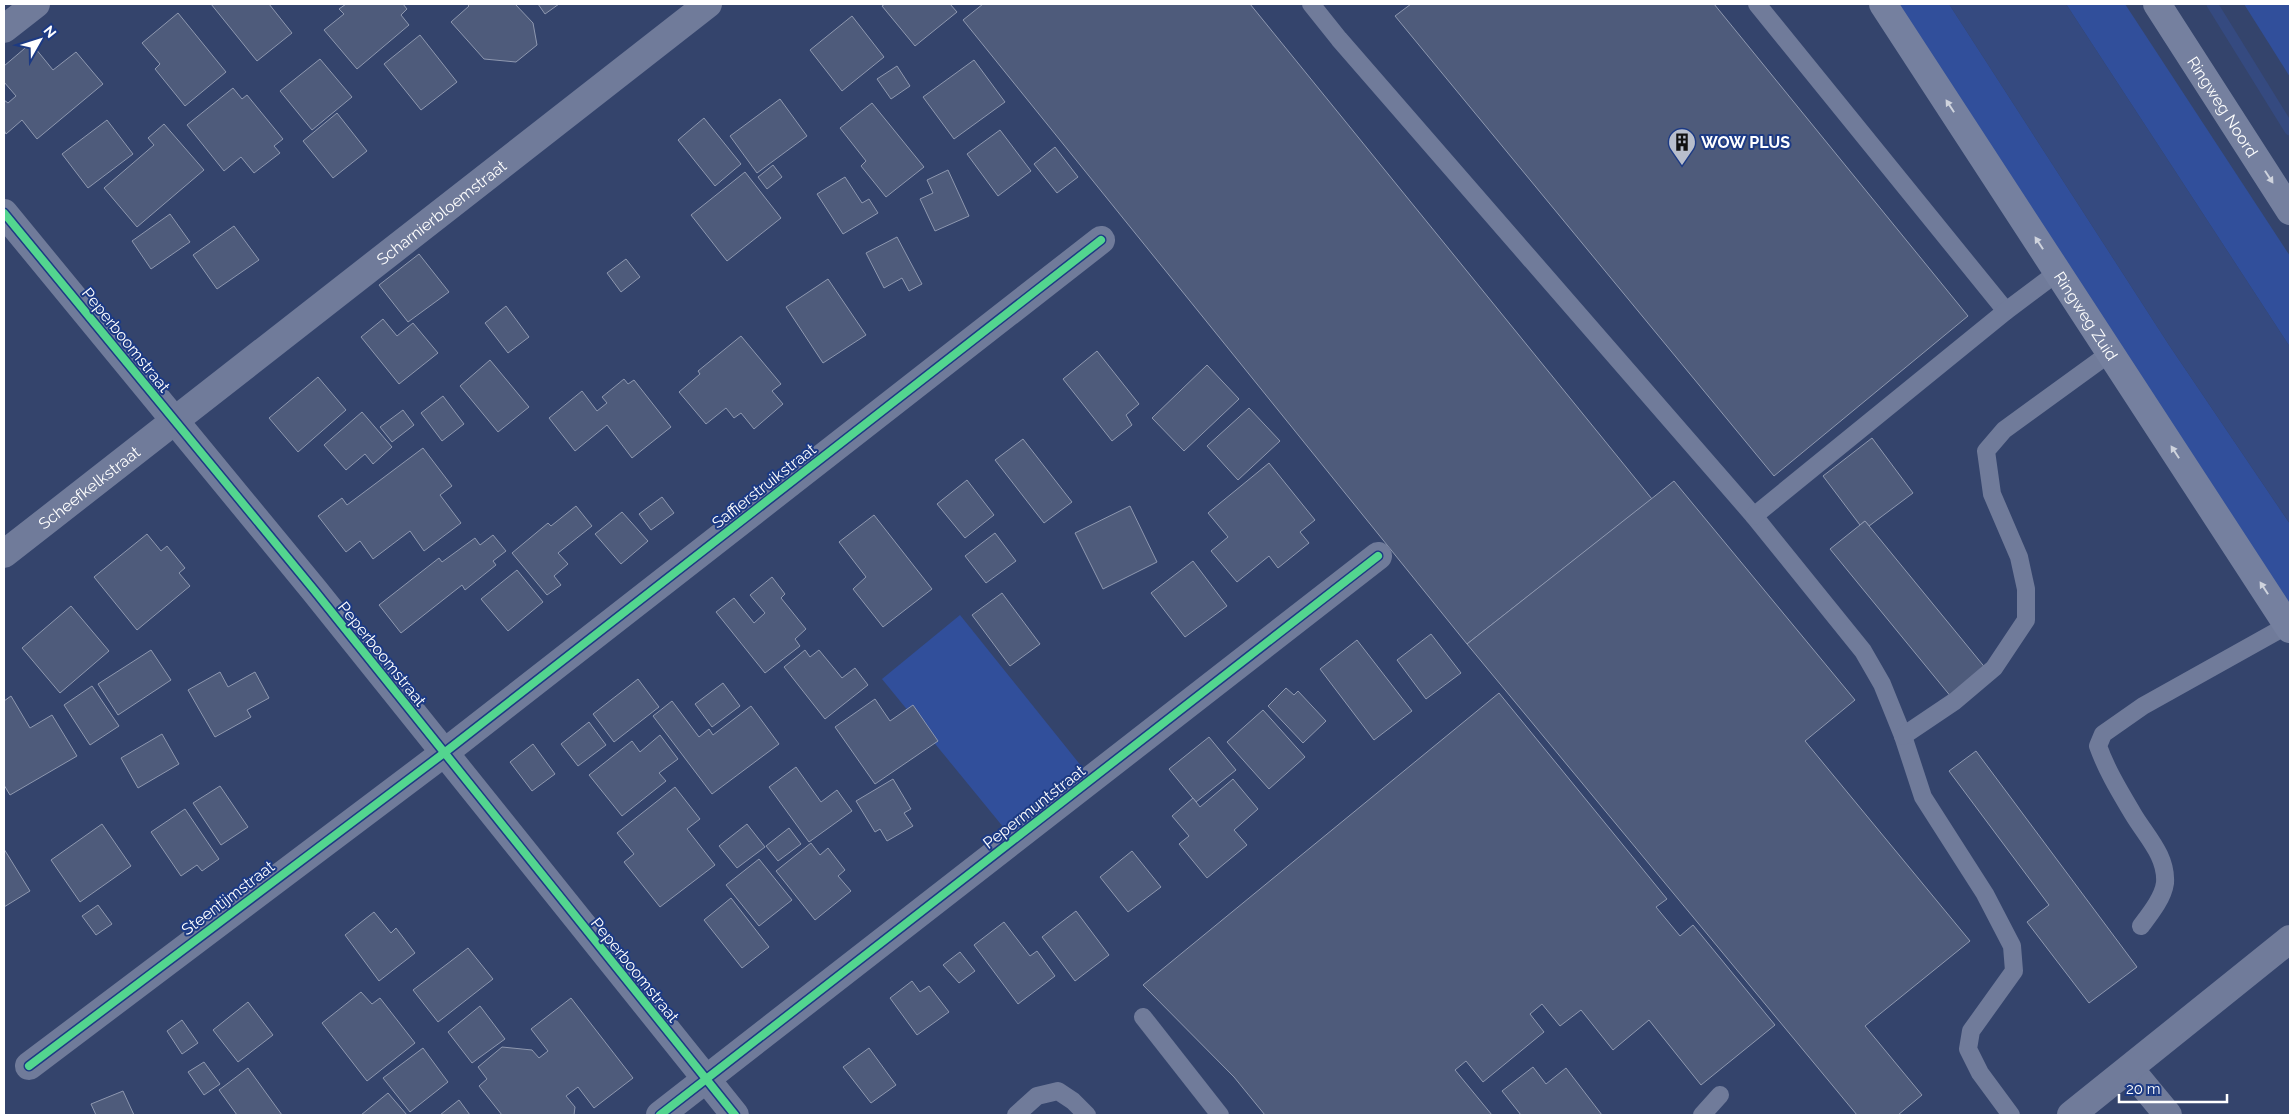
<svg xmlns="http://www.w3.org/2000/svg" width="2294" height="1119" font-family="Raleway,sans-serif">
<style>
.green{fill:#314f9b}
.water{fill:#354a80}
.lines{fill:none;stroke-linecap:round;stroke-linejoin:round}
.stream{stroke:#354a80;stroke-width:11}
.building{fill:#4e5b7b;stroke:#8e98b0}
.lane{stroke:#707b9a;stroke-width:18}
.street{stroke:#707b9a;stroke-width:28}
.secondary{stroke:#75809f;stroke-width:28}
.cycleway-casing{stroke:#1c3a84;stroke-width:11}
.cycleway{stroke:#53d58f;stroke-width:8}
.oneway{fill:#cfd3dd}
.labels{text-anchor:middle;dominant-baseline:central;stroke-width:4;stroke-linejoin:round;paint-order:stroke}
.street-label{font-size:16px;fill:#fff;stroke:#1c3a84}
.poi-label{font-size:16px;font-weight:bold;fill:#fff;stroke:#1c3a84;text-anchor:start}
</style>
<rect width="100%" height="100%" fill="#34446c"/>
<g class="green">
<polygon points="1898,4 1949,4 2169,345 2290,524 2290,608"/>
<polygon points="2066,4 2125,4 2290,256 2290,347"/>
<polygon points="2244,4 2290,4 2290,77"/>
<polygon points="960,615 1082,767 1004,828 882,679"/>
</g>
<polygon class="water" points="1949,4 2066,4 2290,347 2290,524 2169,345"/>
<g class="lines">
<polyline class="stream" points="2212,4 2290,130"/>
</g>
<g class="building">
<polygon points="211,4 269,4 292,33 257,61"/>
<polygon points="346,4 403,4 407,9 401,15 409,25 357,69 324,30 344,14 339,9"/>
<polygon points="467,4 515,4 533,23 537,45 516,62 484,59 451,22 469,6"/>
<polygon points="538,4 559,4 545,14"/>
<polygon points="885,4 950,4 957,12 915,46 882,6"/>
<polygon points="983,4 1250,4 1652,499 1467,644 963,20"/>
<polygon points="1411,4 1714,4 1968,316 1774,476 1395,16"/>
<polygon points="178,13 226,72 185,106 155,69 160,64 142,43"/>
<polygon points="852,16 884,57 842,91 810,50"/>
<polygon points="420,35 457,82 421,110 384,64"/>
<polygon points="31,43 53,70 76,52 103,84 37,139 22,120 6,134 4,130 4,100 8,103 16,96 4,82 4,66"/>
<polygon points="320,59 352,97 312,130 280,91"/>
<polygon points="974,60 1005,102 954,139 923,97"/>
<polygon points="897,66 910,86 891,99 877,79"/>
<polygon points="233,88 242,99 247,95 283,139 274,146 280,153 254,173 241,157 224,171 187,125"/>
<polygon points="780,99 807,136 757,173 730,136"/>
<polygon points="872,103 924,167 886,197 861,166 866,161 840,128"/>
<polygon points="337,113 367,151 333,178 303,141"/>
<polygon points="704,118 741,164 715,186 678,140"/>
<polygon points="107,120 133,154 88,188 62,154"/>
<polygon points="164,124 204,170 137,227 104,188 154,145 148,138"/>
<polygon points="1000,130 1031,171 998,196 967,154"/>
<polygon points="1055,147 1078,177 1057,193 1034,164"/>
<polygon points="773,165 782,177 767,189 758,177"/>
<polygon points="948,170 969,216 935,231 920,199 933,193 927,180"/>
<polygon points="745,172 781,218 727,261 691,215"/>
<polygon points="845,177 862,203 869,199 878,213 843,234 817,194"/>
<polygon points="170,214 190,242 151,269 132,241"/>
<polygon points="234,226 259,260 217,289 193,255"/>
<polygon points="897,237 922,284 909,291 902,278 884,288 866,253"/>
<polygon points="419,254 449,292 408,322 379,285"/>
<polygon points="626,259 640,277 621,292 607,273"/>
<polygon points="828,279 866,335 823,363 786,307"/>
<polygon points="506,306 529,337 508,353 485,323"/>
<polygon points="383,319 397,336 413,323 438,353 399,384 361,337"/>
<polygon points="741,336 781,384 772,391 783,404 754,429 741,413 734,418 726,408 706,424 679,392 700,374 698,371"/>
<polygon points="1097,351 1139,404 1126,415 1132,425 1112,441 1063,379"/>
<polygon points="490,360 529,407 498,432 460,386"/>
<polygon points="1207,365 1239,399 1184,451 1152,418"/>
<polygon points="318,377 346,410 298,452 269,418"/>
<polygon points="624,379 628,384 634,380 671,427 632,458 607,425 575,451 549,418 582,391 597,411 607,403 602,397"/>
<polygon points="443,396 464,424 442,441 421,413"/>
<polygon points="1249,408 1280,441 1238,480 1207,446"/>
<polygon points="403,410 414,425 392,442 380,427"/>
<polygon points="362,412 392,447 373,464 365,454 346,470 324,445"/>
<polygon points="1872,438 1913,493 1869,526 1865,521 1860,525 1823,476"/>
<polygon points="1023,439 1072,502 1044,523 995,460"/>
<polygon points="423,448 452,486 440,495 461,523 424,551 410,531 373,559 360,541 346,552 318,516 342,498 347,505"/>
<polygon points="1269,463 1315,520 1300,532 1309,543 1278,568 1269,556 1237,582 1211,551 1228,537 1208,513"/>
<polygon points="967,480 994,515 965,538 937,504"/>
<polygon points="1674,481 1855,700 1805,741 1970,941 1865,1026 1922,1095 1898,1115 1857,1115 1467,644"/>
<polygon points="662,497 674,513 651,530 639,514"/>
<polygon points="576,506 592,526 558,553 568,564 554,576 561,585 547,595 512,553 548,523 551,526"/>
<polygon points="1130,506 1157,562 1103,589 1075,533"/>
<polygon points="622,512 648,541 621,564 595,534"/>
<polygon points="874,515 932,589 883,627 853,589 866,577 839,542"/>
<polygon points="1865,521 1987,670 1952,698 1830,549"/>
<polygon points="995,533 1016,561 986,583 965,556"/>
<polygon points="147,534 161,551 167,546 185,568 179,573 190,586 137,630 94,577"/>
<polygon points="493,535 506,551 493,561 496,565 465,590 462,585 401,633 379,605 439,558 442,562 475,538 480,545"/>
<polygon points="1193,561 1227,606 1185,637 1151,593"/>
<polygon points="517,570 543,602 508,631 481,599"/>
<polygon points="772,577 785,594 781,598 806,629 795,639 800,646 765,673 716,612 734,598 754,623 765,613 750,595"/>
<polygon points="1002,593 1040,644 1010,666 972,615"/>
<polygon points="71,606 109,651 60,693 22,648"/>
<polygon points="1431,634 1461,673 1426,699 1397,660"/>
<polygon points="1357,640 1412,711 1374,740 1320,669"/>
<polygon points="151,650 171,680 118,715 98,684"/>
<polygon points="805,650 810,657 819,650 842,678 855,668 868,685 825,719 784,667"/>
<polygon points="220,672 228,687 255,672 269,698 247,710 251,717 215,737 188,690"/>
<polygon points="638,679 659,707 614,742 593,714"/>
<polygon points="723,683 740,706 712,727 695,704"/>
<polygon points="92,686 119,726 90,745 64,705"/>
<polygon points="1286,688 1294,695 1298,691 1326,721 1303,743 1268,706"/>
<polygon points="1499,693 1667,899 1656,907 1680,936 1693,925 1775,1025 1701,1085 1649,1020 1613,1050 1581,1010 1560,1026 1542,1004 1530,1014 1544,1032 1483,1082 1466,1061 1455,1070 1492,1115 1265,1115 1234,1077 1143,985"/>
<polygon points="11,696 30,728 52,715 77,756 10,795 4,785 4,701"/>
<polygon points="875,699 890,721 913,705 938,741 875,784 835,727"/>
<polygon points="672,701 699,737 709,729 713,735 751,706 779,744 712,794 653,716"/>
<polygon points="1263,710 1305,757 1269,789 1227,742"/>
<polygon points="589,722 606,745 578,766 561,744"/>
<polygon points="162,734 179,764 138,788 121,758"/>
<polygon points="660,735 678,759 659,773 666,781 622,816 589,775 632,741 640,752"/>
<polygon points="1209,737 1236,770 1196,802 1169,769"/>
<polygon points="533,744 555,774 532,791 510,762"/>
<polygon points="1976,751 2137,967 2089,1003 2027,922 2049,905 1949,771"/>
<polygon points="796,767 821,802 837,790 852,811 809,842 769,787"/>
<polygon points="893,779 911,809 904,813 913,826 887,841 880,829 875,832 856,801"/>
<polygon points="1233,779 1258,809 1234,830 1247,845 1207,878 1179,844 1189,836 1172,816 1193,798 1200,807"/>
<polygon points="220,786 248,827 221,845 193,803"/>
<polygon points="675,787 700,819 687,829 715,865 660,907 624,862 634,854 617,833"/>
<polygon points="185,809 219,859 202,871 197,865 181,876 151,832"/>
<polygon points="102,824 131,866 80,902 51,860"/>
<polygon points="747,824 765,847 737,868 719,846"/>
<polygon points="789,828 801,844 778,861 766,846"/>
<polygon points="811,843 820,855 828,848 845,870 838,876 851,891 815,920 776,871"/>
<polygon points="4,849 30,891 4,907"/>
<polygon points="1132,851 1161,887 1128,912 1100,877"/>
<polygon points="759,859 792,900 759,926 726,885"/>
<polygon points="731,898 769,947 742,968 704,920"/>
<polygon points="98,905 112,924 96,935 82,916"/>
<polygon points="1076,911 1109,955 1075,981 1042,937"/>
<polygon points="374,912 391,933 396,928 415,953 379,981 345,935"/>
<polygon points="1004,922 1030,956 1037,951 1055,976 1018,1004 974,945"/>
<polygon points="468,948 493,979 438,1022 413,990"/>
<polygon points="960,952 975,971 959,983 943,965"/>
<polygon points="912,981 920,992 929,986 949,1012 917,1035 890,998"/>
<polygon points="361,992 372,1004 380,998 415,1043 367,1081 322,1023"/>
<polygon points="571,998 633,1078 594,1108 578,1087 566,1096 575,1107 574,1115 502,1115 479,1086 487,1079 478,1067 502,1047 532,1050 539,1058 548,1051 531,1029"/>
<polygon points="248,1002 273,1035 238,1062 213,1030"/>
<polygon points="480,1006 505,1039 472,1063 448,1032"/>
<polygon points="182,1020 198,1043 182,1054 167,1031"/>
<polygon points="423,1048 448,1082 410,1112 383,1078"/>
<polygon points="869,1048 896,1085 871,1103 843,1067"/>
<polygon points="204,1062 220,1084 204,1095 188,1072"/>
<polygon points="1533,1067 1546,1084 1566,1068 1602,1115 1521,1115 1502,1091"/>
<polygon points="248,1068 282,1115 237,1115 219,1090"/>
<polygon points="123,1091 134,1115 96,1115 91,1104"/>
<polygon points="388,1093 407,1115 361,1115"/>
<polygon points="459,1100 470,1115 440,1115"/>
</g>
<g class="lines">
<g class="lane">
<polyline points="1311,4 1339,39 1754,516 1863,651 1882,684 1903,736 1923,797 1985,894 2012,946 2014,971 1971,1031 1968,1049 1980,1073 2011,1115"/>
<polyline points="1757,4 2006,311"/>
<polyline points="1754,516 2006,311 2058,272"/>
<polyline points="1903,736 1955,701 1994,668 2026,620 2026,589 2019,557 1992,494 1986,451 2004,430 2110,353"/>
<path d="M2141 926C2150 914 2163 898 2165 883 2167 856 2146 836 2133 814 2120 792 2107 771 2098 746L2103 734 2143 706 2288 625"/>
<polyline points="1143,1017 1220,1115"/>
<polyline points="1016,1115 1037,1096 1058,1091 1073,1101 1087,1115"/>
<polyline points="1702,1115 1720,1095"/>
</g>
<g class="street">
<polyline points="4,29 36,4"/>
<polyline points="4,213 314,590 735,1115"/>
<path id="s1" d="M4 554 708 4"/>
<polyline points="29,1066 444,753 1101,240"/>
<polyline points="2130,1069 2168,1115"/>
<polyline points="660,1115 1378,556"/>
<polyline points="2071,1115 2290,939"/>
</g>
<g class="secondary">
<path id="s2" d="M1883 4 2290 629"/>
<path id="s3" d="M2157 4 2290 211"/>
</g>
<g class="cycleway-casing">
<g id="cycleway">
<polyline points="4,213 314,590 735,1115"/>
<polyline points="29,1066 444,753 1101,240"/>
<polyline points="660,1115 1378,556"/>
</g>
</g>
<use href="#cycleway" class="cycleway"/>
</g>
<defs><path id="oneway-solid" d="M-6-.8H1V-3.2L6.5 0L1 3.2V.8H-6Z" transform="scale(1.25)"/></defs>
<g class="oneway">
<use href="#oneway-solid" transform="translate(1950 106) rotate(-123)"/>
<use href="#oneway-solid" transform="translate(2269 177) rotate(57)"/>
<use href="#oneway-solid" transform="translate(2039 243) rotate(-123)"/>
<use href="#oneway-solid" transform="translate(2175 452) rotate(-123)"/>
<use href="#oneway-solid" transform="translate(2264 588) rotate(-123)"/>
</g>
<defs>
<g id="building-pin" transform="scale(1.4375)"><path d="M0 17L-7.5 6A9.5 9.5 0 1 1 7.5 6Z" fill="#b8becc" stroke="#1c3a84"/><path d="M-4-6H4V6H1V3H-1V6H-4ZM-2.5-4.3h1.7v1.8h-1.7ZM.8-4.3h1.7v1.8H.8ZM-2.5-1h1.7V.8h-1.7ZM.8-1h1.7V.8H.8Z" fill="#111"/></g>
</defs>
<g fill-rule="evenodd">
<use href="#building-pin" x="1682" y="142"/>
</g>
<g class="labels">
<g class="street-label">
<text stroke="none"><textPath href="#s3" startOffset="122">Ringweg Noord</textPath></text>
<text stroke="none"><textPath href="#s1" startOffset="555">Scharnierbloemstraat</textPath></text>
<text stroke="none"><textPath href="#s2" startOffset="372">Ringweg Zuid</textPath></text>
<text transform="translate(126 340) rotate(51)">Peperboomstraat</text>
<text transform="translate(764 486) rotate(-38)">Saffierstruikstraat</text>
<text stroke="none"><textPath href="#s1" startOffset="108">Scheefkelkstraat</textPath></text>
<text transform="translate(382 654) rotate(51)">Peperboomstraat</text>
<text transform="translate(1034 807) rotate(-38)">Pepermuntstraat</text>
<text transform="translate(228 898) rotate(-37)">Steentijmstraat</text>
<text transform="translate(635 970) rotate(51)">Peperboomstraat</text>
</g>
<g class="poi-label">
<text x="1701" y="142">WOW PLUS</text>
</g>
</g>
<rect width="2294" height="1119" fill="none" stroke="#ffffff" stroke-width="10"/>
<g transform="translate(40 40) rotate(51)" stroke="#1c3a84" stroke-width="4" paint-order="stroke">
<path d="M0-4L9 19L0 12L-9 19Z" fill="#ffffff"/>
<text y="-8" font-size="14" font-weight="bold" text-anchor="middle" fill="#ffffff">N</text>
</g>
<path d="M2119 1094v8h108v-8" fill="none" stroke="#ffffff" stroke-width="2.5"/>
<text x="2126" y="1094" font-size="15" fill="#ffffff" stroke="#1c3a84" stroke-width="4" paint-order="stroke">20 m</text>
</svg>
